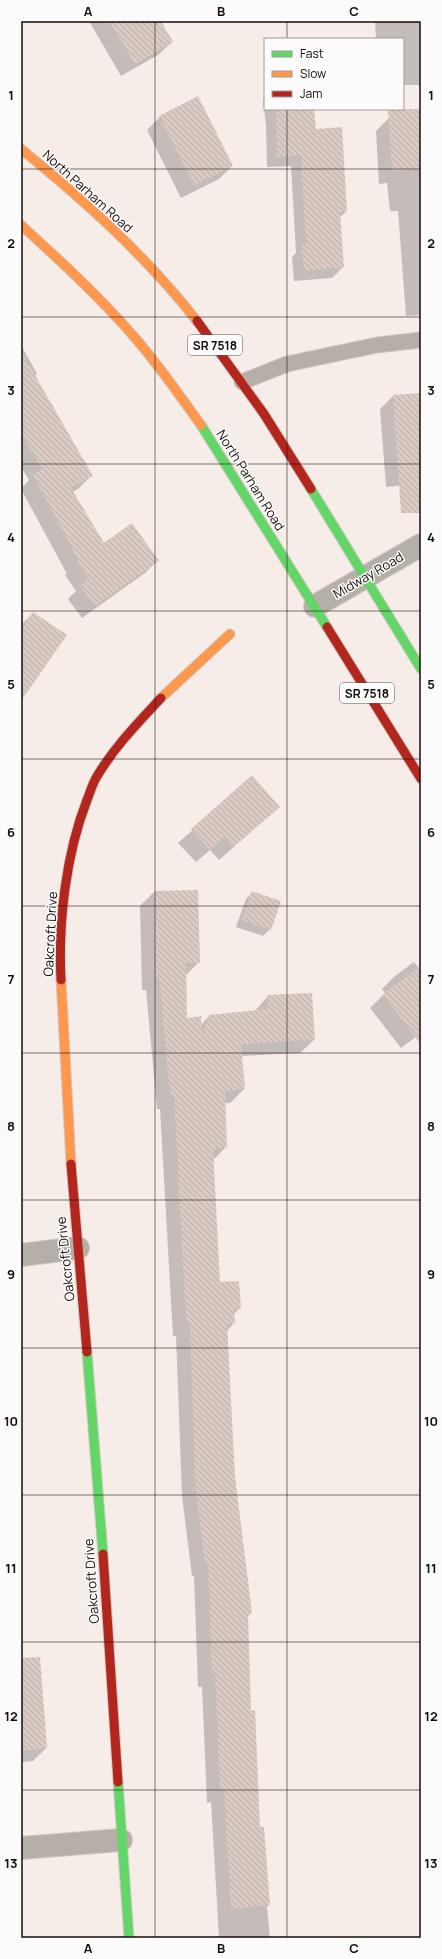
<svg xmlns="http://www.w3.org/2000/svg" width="442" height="1959" font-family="Manrope,sans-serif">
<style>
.shadow{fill:#0003}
.building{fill:url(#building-back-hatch)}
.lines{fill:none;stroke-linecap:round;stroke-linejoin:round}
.lane-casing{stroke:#d1c9c5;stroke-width:17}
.street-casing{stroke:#d1c9c5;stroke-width:24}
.fast-casing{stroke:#d1c9c5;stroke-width:11}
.slow-casing{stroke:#d1c9c5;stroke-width:11}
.jam-casing{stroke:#d1c9c5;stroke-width:11}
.lane{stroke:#b5afa8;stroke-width:15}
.street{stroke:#b5afa8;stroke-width:22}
.fast{stroke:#63d668;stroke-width:9}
.slow{stroke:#ff974d;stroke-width:9}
.jam{stroke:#b3261e;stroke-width:9}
.grid{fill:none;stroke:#160c08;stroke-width:1;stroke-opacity:0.55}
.labels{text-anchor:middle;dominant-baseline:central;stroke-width:3;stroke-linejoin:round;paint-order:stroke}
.shield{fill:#fbfbfb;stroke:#5b5451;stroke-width:1}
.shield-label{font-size:12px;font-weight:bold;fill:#160c08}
.street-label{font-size:13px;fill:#160c08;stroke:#fbfbfb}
.neatline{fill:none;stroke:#160c08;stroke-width:1.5}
.grid-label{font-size:13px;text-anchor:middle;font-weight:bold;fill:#160c08}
</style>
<defs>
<pattern id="building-back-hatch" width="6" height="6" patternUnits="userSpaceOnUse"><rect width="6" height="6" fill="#d9cac4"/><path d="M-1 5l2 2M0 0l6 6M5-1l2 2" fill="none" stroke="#baaca7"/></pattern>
</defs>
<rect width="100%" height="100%" fill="#f6ece8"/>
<g class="shadow">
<polygon points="89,21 160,21 172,42 158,55 121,76"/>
<polygon points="375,21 421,21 421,85 403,85 403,39 376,39"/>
<polygon points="265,98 265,109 313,109 315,131 346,212 339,218 343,267 332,278 294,281 292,257 296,253 291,166 267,167 266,125 263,100"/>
<polygon points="421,116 421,315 406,316 398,211 390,211 387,183 379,184 376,131 389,118"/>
<polygon points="160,117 232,166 219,179 181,198 147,130"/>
<polygon points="21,345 37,374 21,389"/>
<polygon points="421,394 421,484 386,487 380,409 393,396"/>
<polygon points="21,428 92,475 79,488 73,492 104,544 158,560 145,573 82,618 68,599 76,591 65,575 67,574 21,489 29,480 21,467"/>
<polygon points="33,613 21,699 21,625"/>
<polygon points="252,777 279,807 219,860 210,850 196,862 178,843"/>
<polygon points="154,892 199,962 185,976 186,1019 201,1025 209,1016 254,1012 268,996 314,1040 300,1053 241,1056 244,1089 230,1103 224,1103 226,1147 213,1160 219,1284 240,1308 233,1315 234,1323 227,1331 234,1477 251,1613 247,1617 250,1712 259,1828 269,1905 267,1907 270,1938 219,1938 211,1802 207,1803 202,1687 198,1687 194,1576 192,1576 182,1496 176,1336 173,1336 160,1109 157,1109 146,990 142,990 140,906"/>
<polygon points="253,892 270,929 263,936 236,927 246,899"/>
<polygon points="414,962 421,971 421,1033 401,1048 370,1008 385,993 382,989 395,976"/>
<polygon points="41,1680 46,1748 33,1761 21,1762 21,1681"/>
</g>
<g class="building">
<polygon points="109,21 161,21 173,42 135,64"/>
<polygon points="198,96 233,166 194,185 159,116"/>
<polygon points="276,109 314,109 316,129 342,127 347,212 340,212 344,267 304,271 302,245 306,245 301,155 277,157"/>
<polygon points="388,109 421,109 421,169 392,171"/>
<polygon points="21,351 93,476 71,488 104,543 132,523 159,561 95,606 80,585 89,579 77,562 79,561 33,475 42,469 21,433"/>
<polygon points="421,393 421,513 401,513 393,395"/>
<polygon points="33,612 67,635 21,701 21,629"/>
<polygon points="252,775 280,807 233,847 224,837 210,850 191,829"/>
<polygon points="198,890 200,963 186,963 187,1018 201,1016 202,1035 209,1015 268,1009 267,995 312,993 315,1040 241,1044 245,1089 225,1091 227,1148 213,1149 220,1282 239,1281 241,1308 234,1309 235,1324 227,1324 235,1477 252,1613 248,1614 251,1711 255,1710 260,1827 264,1827 270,1905 231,1909 224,1789 220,1789 215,1673 212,1674 208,1563 205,1563 195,1482 190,1322 186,1322 174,1095 170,1096 159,977 156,977 154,891"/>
<polygon points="252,891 281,901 271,930 242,920"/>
<polygon points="421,966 421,1045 383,994"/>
<polygon points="40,1657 47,1748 21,1751 21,1658"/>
</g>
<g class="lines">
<g class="lane-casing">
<polyline id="lane" points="242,382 287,364 377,345 421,340"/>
</g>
<g class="street-casing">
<g id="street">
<polyline points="315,606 421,545"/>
<polyline points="21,1255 78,1248"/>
<polyline points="21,1848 121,1840"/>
</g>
</g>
<g class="fast-casing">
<g id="fast">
<polyline points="201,425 327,627"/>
<polyline points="311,489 421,669"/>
<polyline points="87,1352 103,1554"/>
<polyline points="118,1782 129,1938"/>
</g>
</g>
<g class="slow-casing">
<g id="slow">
<path d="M21 149C85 201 146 256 197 321"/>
<path d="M21 225C55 256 89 287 120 321 150 353 175 389 201 425"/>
<polyline points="161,698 230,634"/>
<polyline points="61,980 71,1164"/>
</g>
</g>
<g class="jam-casing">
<g id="jam">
<polyline points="197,321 264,414 311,489"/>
<polyline points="327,627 421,779"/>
<path d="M61 980C58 922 66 854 87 800 90 793 92 785 96 778 114 747 138 723 161 698"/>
<polyline points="71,1164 87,1352"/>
<polyline points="103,1554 118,1782"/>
</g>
</g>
<use href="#lane" class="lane"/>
<use href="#street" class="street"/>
<use href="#fast" class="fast"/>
<use href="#slow" class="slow"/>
<use href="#jam" class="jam"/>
</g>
<path class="grid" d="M155 21V1938M287 21V39M287 109V1938M21 169H421M21 317H421M21 464H421M21 611H421M21 759H421M21 906H421M21 1053H421M21 1200H421M21 1348H421M21 1495H421M21 1642H421M21 1790H421"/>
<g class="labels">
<g class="shield">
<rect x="188" y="335" width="54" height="20" rx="3"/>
<rect x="340" y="683" width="54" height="20" rx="3"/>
</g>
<g class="shield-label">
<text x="215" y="345">SR 7518</text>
<text x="367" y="693">SR 7518</text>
</g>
<g class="street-label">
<text transform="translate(88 191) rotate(42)">North Parham Road</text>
<text transform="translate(251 480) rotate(58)">North Parham Road</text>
<text transform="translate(368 575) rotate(-30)">Midway Road</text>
<text transform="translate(50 934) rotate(-87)">Oakcroft Drive</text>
<text transform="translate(65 1259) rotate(-96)">Oakcroft Drive</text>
<text transform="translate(91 1581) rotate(-94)">Oakcroft Drive</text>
</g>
</g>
<rect width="442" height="1959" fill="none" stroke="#fbfbfb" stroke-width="44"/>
<rect x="264" y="38" width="140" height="72" fill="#fbfbfb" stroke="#9f9b9a"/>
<rect x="272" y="51" width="20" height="6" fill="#63d668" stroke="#9f9b9a"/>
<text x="300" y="58" font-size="12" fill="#160c08">Fast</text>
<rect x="272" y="71" width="20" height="6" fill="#ff974d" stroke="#9f9b9a"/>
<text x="300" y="78" font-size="12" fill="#160c08">Slow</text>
<rect x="272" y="91" width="20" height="6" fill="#b3261e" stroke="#9f9b9a"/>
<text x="300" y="98" font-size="12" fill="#160c08">Jam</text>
<rect x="22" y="22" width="398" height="1915" class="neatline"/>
<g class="grid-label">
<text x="88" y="16">A</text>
<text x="221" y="16">B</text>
<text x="354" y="16">C</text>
<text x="11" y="100">1</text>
<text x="431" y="100">1</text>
<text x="11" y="248">2</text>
<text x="431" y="248">2</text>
<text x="11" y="395">3</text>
<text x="431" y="395">3</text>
<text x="11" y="542">4</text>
<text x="431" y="542">4</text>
<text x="11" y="689">5</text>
<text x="431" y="689">5</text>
<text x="11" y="837">6</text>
<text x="431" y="837">6</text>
<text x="11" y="984">7</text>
<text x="431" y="984">7</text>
<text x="11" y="1131">8</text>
<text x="431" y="1131">8</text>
<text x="11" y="1279">9</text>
<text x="431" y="1279">9</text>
<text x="11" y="1426">10</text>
<text x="431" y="1426">10</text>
<text x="11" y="1573">11</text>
<text x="431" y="1573">11</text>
<text x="11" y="1721">12</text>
<text x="431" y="1721">12</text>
<text x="11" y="1868">13</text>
<text x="431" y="1868">13</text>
<text x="88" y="1953">A</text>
<text x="221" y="1953">B</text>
<text x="354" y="1953">C</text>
</g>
</svg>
